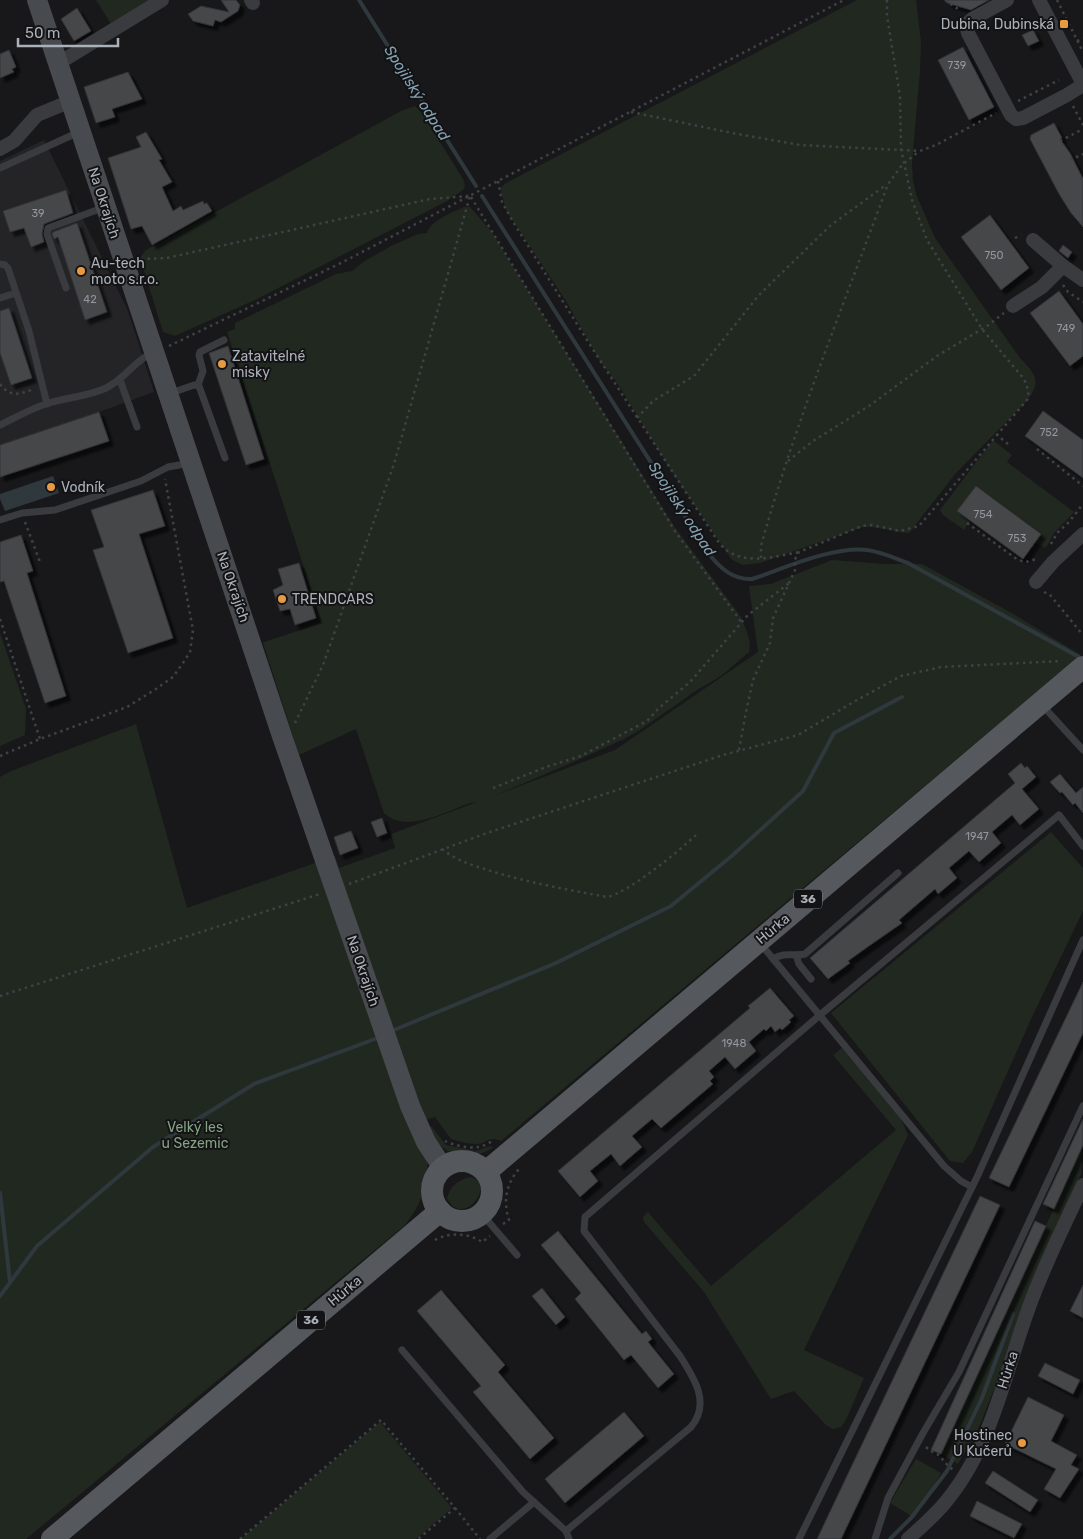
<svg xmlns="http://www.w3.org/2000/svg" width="1083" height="1539" font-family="Rubik,sans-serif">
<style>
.built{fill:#242427}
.green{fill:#202820}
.water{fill:#2f383d}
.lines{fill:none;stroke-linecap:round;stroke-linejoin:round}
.stream{stroke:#2f383d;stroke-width:4}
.building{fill:#45464a;stroke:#323236;filter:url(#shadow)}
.path{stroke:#3f4245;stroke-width:2.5;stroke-dasharray:2.5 4;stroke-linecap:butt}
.lane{stroke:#393b3f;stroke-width:7}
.street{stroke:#393b3f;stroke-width:14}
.secondary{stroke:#474a4e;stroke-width:20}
.primary{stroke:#55585d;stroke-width:22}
.poi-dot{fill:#e69b43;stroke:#131315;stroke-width:2}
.labels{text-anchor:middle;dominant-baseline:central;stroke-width:4;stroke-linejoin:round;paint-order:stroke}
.number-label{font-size:11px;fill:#92969d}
.shield{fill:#131315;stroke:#7d8288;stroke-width:1}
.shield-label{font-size:12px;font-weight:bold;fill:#abb1b9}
.poi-label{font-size:14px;fill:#abb1b9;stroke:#131315;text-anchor:start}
.street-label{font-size:14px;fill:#abb1b9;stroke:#131315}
.park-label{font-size:14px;fill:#85a283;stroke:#131315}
.water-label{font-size:15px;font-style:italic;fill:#85a2b1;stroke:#131315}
</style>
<defs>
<filter id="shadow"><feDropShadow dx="4.5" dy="4.5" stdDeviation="1" flood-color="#0009"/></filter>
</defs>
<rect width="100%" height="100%" fill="#18181a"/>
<polygon class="built" points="44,140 128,311 154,392 99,412 0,445 0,161"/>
<g class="green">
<polygon points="96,0 149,0 111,24"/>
<path d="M857 0H916L921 42 920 71 912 164 913 181 916 194 935 238 1020 358C1037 375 1042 383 1025 403L956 473 909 533C893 532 879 526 863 527L760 563 743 565 732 560 670 469 616 381 601 363 566 301 506 210 500 188 506 183Z"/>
<polygon points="415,106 422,113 463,179 465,186 463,190 447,201 257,299 175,336 163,332 140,258 146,250 401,111"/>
<path d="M464 207H470L491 231 674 526 741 617 747 632 750 643 749 652 721 676 697 690 640 730 624 739 571 763 496 795 615 750 758 652 749 586 771 584 832 560 884 564H922L1008 611 1081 655 501 1141C487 1135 486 1145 475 1144 467 1144 459 1141 451 1139L435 1117 424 1120C428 1164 434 1188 405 1225L26 1539H0V777L11 771 136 724 187 908 335 856 339 868 395 848 391 834 477 802 470 803C445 812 406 834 384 813L356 729 299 755 263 643 264 642 322 623 227 332 235 329V323L336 274 352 271 363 262 393 245 418 234 427 233C431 220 452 213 464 207Z"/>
<path d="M993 440 1012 455 1007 462 1074 512C1068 519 1062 524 1056 531 1051 536 1050 543 1045 548L1035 542 1041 534 976 486 958 511 970 521 964 530 943 515 940 510Z"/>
<polygon points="0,633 26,709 25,735 0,746"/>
<polygon points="1051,832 1083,868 1083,911 1032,1017 972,1152 963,1163 950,1161 831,1013"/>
<polygon points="842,1048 901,1119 908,1135 804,1350 864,1378 846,1420 841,1427 833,1429 826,1425 794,1391 771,1399 704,1292 644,1222 643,1217 648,1212 711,1286 896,1130 833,1055"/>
<path d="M428 1127H432L446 1145 476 1151 491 1146 493 1147C482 1158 453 1157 442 1147 436 1142 432 1134 428 1127Z"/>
<polygon points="1083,1145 1081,1174 1034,1276 997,1382 977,1432 958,1464 941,1454"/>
<path d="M470 1177C498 1183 462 1230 447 1198 450 1186 458 1180 470 1177Z"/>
<polygon points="380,1422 452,1508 416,1539 241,1539"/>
<polygon points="916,1459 941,1473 915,1518 890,1503"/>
</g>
<polygon class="water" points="53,476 59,493 5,511 0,499 0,494"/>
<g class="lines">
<g class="stream">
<polyline points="359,0 476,186"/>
<path d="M482 196 709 554C720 568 733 580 752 579 785 568 833 546 867 550 882 552 894 558 908 563L1079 657"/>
<polyline points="394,1030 556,963 671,906 734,854 803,791 834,733 902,697"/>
<polyline points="0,1193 10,1282"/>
<polyline points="0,1296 37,1246 153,1147 254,1084 375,1039"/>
<polyline points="890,1539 911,1518 947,1471 982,1398 1013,1314"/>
</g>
</g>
<g class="building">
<polygon points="221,0 236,0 240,5 238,11 221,22 215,20 213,26 193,21 188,14 201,6 229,12"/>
<polygon points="947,0 989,0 971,10 947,3"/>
<polygon points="77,8 91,31 74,41 61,19"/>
<polygon points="1033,30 1039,41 1028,46 1022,35"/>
<polygon points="963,47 994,107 969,120 938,60"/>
<polygon points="9,50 16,67 12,69 14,72 0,78 0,54"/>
<polygon points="128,72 142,99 112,109 115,117 96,123 84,87"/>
<polygon points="1054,123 1062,138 1060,139 1070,153 1083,179 1083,227 1071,213 1059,194 1030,139 1031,135"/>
<polygon points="146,132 162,159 159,160 172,182 162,187 173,211 181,206 183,210 203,201 204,204 207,203 212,211 152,245 142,226 131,229 108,158 141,147 136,137"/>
<polygon points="66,190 73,213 44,224 42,234 44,242 31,247 24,228 10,232 3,211"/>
<polygon points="990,215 1029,268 1001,290 961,237"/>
<polygon points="77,223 107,312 85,320 58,237 54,239 52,234 53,232"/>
<polygon points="1063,245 1072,252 1068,258 1059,251"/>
<polygon points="1059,291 1083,324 1083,356 1070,366 1030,313"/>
<polygon points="9,308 32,378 11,385 0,353 0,311"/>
<polygon points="228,346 264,459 246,465 209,353"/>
<polygon points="1043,411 1083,440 1083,478 1025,436"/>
<polygon points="99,412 109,441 0,477 0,445"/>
<polygon points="976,486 1041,534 1023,559 957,511"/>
<polygon points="153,490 165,526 139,534 173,638 128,653 93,550 104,547 91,510"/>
<polygon points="21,535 33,571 27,573 66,696 45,703 4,581 0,582 0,542"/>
<polygon points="299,563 316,618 295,625 290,609 280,611 273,590 283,585 278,569"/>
<polygon points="1021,763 1025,768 1027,766 1036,777 1022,789 1039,809 1020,825 1012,815 992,832 1001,843 979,862 969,851 949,868 957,878 938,894 935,889 899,920 902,923 866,948 848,961 850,963 828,979 810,958 1015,783 1008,774"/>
<polygon points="1060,774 1076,793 1083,787 1083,813 1075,803 1073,805 1062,792 1060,793 1050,782"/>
<polygon points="382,818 387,833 377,837 371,822"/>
<polygon points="351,831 358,848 340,855 334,837"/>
<polygon points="1083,982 1083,1033 1009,1187 989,1178"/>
<polygon points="770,988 794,1016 789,1020 791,1022 782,1030 780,1028 775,1032 771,1026 766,1031 764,1029 749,1042 756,1051 735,1069 725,1057 709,1071 714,1077 710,1081 713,1084 661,1128 652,1119 632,1136 642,1147 620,1166 611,1154 590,1171 598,1181 580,1197 558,1171 750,1008 748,1006"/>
<polygon points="1083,1119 1083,1145 1054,1209 1043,1204"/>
<polygon points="980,1196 1000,1205 841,1539 817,1539"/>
<polygon points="1035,1221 1046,1226 941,1454 931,1450"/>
<polygon points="558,1231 642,1334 646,1331 652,1339 648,1342 674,1374 658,1388 631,1355 624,1360 575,1299 581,1293 541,1245"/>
<polygon points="1083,1285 1083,1318 1070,1311"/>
<polygon points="542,1288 565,1317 556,1325 532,1296"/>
<polygon points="441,1290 505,1365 498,1372 554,1438 530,1459 473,1392 481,1386 417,1311"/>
<polygon points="1045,1363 1080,1380 1073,1394 1038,1376"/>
<polygon points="1028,1397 1064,1415 1051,1441 1077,1455 1071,1465 1079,1469 1060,1498 1044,1489 1056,1469 1005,1444"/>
<polygon points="624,1412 644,1436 565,1503 545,1479"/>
<polygon points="993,1471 1038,1500 1030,1512 985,1483"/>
<polygon points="977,1501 1022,1524 1014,1538 970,1516"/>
</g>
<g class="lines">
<g class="path">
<path d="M887 0V16L900 96 901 149 912 200 927 240 982 329 1024 379C1027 386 1030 393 1027 400L997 435"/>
<polyline points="945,0 961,11"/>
<polyline points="1057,0 1083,52"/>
<polyline points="1077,41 1083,38"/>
<polyline points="1018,101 1059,80"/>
<polyline points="1073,106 1083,125"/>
<polyline points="631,112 732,133 800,145 920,151 936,145 996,113"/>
<polyline points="1060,141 1083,129"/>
<polyline points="1070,160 1083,154"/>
<polyline points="1080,179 1083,178"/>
<path d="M498 181 502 202 515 225 592 348 717 540C720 544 724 549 728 551 748 565 778 556 799 552"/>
<polyline points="471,197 675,531 742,623"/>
<polyline points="1015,238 1021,235"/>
<polyline points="141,259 167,258 430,199 469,196"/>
<polyline points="1063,285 1068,292 1083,302"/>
<polyline points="169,346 343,262 844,0"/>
<path d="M0 384C10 398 20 394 34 389"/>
<polyline points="637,418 653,401 694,376 759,295 831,225 886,185"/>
<polyline points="1037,449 1083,486"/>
<polyline points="788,461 813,441 869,406 937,356 987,326 1004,313"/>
<polyline points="25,522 40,562"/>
<polyline points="967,523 1018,560 1026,562 1037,559"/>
<polyline points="1051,544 1057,533 1069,522 1083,504"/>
<path d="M761 558V546C795 423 844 304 888 184L902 165 918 152"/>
<polyline points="1044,592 1050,595 1083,635"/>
<polyline points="0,619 40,739"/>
<polyline points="295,723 323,665 394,464 470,196"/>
<polyline points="739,750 746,712 753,680 770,643 773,618 796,568 794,561 799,552 862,526 872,525 900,531 919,526 997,435 1008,444"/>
<polyline points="0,756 40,739 127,707 156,689 173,677 183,663 190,652 193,630 165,479"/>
<polyline points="493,788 546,767 581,756 647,721 659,708 690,682 747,616 789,583"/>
<path d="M442 849C458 862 476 866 494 872 531 883 569 890 607 897 628 893 679 851 696 835"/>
<polyline points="349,884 487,833 602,795 723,755 798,735 857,700 901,676 941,667 1062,661"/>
<polyline points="0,996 320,894"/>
<path d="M445 1141C453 1145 469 1149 478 1147 483 1147 488 1143 493 1141L494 1142"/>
<path d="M503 1224 509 1220C503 1201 506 1184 519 1169"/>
<path d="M435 1240C449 1232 469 1233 482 1242L490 1236"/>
<path d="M926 1447C930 1451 933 1452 937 1454 944 1459 945 1465 954 1470"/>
<polyline points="455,1508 480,1539"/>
<polyline points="240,1539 381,1420 455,1508 418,1539"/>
</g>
<g class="lane">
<polyline points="0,168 79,132"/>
<polyline points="0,264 5,265 8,268 29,331 47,404"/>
<polyline points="66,288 47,234 48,228 105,207"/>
<polyline points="0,298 16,293"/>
<polyline points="120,380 137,427"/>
<polyline points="198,385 203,371 199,355 200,352 224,340"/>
<polyline points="171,393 194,385 199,386 225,458"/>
<path d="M0 425C15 418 30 409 46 404 66 397 87 397 106 388 125 379 134 361 152 353"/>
<polyline points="0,520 22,513 55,510 141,481 168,467 191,463"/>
<polyline points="1042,705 1083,750"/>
<polyline points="760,943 944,1166 961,1181 972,1187"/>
<polyline points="796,955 799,964 811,979"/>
<path d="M773 959C786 951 793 957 805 954L898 873"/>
<polyline points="482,1214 517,1255"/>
<polyline points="402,1350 523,1492 566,1531 569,1539"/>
<path d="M566 1531 691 1427C711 1403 694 1378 680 1356L584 1231 585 1217 820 1015 1059 815 1083 846"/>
<polyline points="490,1539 534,1502"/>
<polyline points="799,1539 978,1175 1083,940"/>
<polyline points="875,1539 888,1498 923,1433 959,1372 1083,1106"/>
</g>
<g class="street">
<polyline points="251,0 253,3"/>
<path d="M1007 0 972 19C967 23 966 27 968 33L1011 115 1016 119 1023 118 1067 95 1083 85"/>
<polyline points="1039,0 1083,84"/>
<polyline points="58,62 67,58 162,0"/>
<polyline points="0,149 14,141 37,115 71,101"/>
<polyline points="1033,240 1063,266 1083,280"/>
<polyline points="1013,306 1042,287 1063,266"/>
<polyline points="1036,582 1053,562 1083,534"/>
<path d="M908 1539C920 1528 933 1517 944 1504 991 1449 1004 1376 1028 1310 1043 1267 1064 1226 1083 1185"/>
</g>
<polyline class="secondary" points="37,0 282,736 410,1106 426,1142 443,1168"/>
<g class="primary">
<circle cx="462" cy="1191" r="30"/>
<polyline points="486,1172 1083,667"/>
<polyline points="52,1539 440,1211"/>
</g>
</g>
<g class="poi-dot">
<rect x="1059" y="19" width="10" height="10" rx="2.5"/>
<circle cx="81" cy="271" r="5"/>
<circle cx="222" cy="364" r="5"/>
<circle cx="51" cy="487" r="5"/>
<circle cx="282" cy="599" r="5"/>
<circle cx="1022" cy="1443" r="5"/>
</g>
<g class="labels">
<g class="number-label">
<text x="957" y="65">739</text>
<text x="38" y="213">39</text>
<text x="994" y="255">750</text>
<text x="90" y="299">42</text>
<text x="1066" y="328">749</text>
<text x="1049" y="432">752</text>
<text x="983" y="514">754</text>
<text x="1017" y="538">753</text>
<text x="977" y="836">1947</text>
<text x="734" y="1043">1948</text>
</g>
<g class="shield">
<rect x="794" y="889.5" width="28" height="19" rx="4"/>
<rect x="297" y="1310.5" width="28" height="19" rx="4"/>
</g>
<g class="shield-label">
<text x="808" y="899">36</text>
<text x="311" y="1320">36</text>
</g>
<g class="poi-label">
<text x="1054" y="24" text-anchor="end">Dubina, Dubinská</text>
<text x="91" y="263">Au-tech<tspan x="91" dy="16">moto s.r.o.</tspan></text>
<text x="232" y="356">Zatavitelné<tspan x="232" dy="16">misky</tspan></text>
<text x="61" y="487">Vodník</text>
<text x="292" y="599">TRENDCARS</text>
<text x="1012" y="1435" text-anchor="end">Hostinec<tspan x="1012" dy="16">U Kučerů</tspan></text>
</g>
<g class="street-label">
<text transform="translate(104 203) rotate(72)">Na Okrajích</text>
<text transform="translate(233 587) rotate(71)">Na Okrajích</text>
<text transform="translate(773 929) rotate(-40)">Hůrka</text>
<text transform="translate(363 971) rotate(71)">Na Okrajích</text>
<text transform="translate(345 1291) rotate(-40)">Hůrka</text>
<text transform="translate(1008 1370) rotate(-72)">Hůrka</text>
</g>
<g class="park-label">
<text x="195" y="1127">Velký les<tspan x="195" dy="16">u Sezemic</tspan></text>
</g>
<g class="water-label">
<text transform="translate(417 93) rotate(58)">Spojilský odpad</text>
<text transform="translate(682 509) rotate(57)">Spojilský odpad</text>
</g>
</g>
<path d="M18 38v8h100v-8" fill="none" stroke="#abb1b9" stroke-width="2.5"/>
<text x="25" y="38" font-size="15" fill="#abb1b9" stroke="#131315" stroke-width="4" paint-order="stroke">50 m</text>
</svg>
